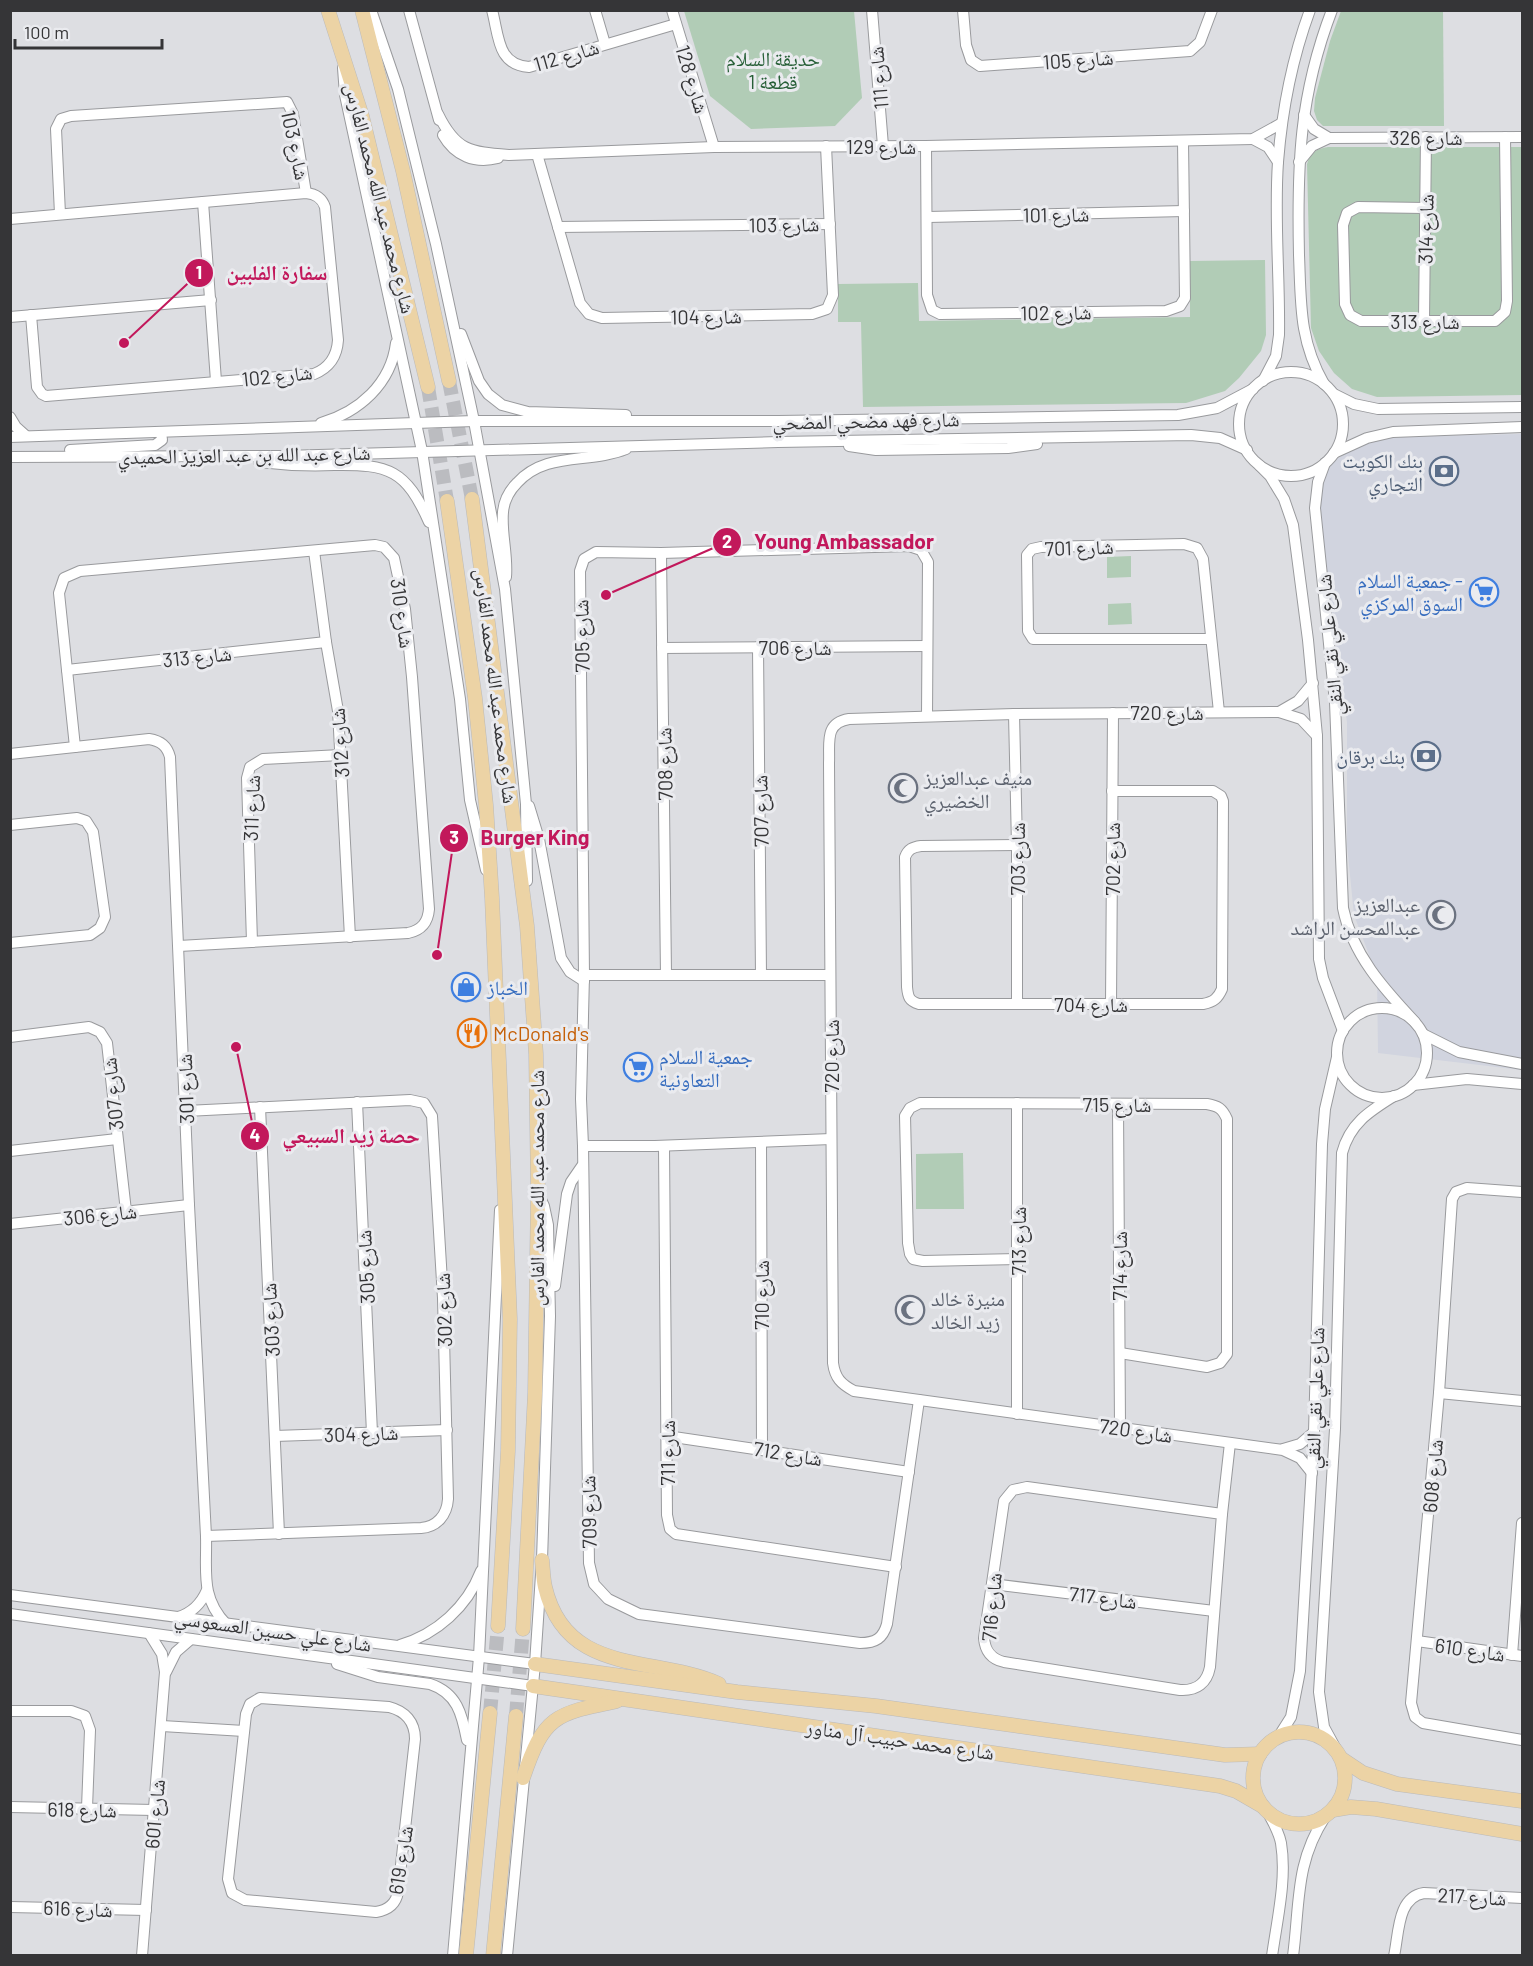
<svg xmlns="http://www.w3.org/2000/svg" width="1533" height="1966" font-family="Barlow,'Noto Naskh Arabic',sans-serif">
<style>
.built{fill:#d1d4df}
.green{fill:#b1ccb6}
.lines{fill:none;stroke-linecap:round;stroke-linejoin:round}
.major-tunnel{stroke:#bbbcc0;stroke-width:14;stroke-dasharray:14 7;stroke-linecap:butt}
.minor-casing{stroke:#999a9d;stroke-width:12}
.major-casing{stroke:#bababb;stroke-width:15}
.minor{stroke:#fff;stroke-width:10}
.major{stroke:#ecd3a5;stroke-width:14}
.labels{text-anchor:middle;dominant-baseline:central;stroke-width:6;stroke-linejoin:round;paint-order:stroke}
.street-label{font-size:20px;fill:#353537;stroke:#eaebef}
.park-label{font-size:20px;fill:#275f37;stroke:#eaebef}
.service-label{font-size:20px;fill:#4e5e75;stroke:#eaebef;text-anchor:end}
.shop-label{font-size:20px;fill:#366cbe;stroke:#eaebef;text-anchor:start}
.worship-label{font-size:20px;fill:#5b616d;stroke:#eaebef;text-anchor:start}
.food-label{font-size:20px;fill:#c56008;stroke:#eaebef;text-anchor:start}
.leader{fill:none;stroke:#c2185b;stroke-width:2}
.callout-dot{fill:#c2185b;stroke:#eaebef;stroke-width:2}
.mark-label{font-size:18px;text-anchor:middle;font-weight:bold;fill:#fff}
.callout-label{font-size:21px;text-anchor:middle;font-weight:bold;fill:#c2185b;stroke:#eaebef;stroke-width:6;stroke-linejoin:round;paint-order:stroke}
</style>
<rect width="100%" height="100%" fill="#dddee2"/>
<polygon class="built" points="1522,434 1522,1070 1378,1053 1377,976 1354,915 1347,845 1347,722 1316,506 1321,480 1334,461 1352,449 1369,442 1386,438 1418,436"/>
<g class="green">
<polygon points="684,11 854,11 862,98 835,126 751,129 710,96"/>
<polygon points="1341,11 1443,11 1444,126 1323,126 1317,120 1314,111 1315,98 1330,41"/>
<path d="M1328 147H1522V395L1377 397 1352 389 1334 373 1319 351 1311 328 1307 164C1310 152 1317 149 1328 147Z"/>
<polygon points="1265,260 1266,335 1261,351 1239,378 1225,391 1186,403 863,407 861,322 838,322 838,284 918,283 919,321 1190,317 1190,261"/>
<polygon points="1131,556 1131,577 1107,578 1107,557"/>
<polygon points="1131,603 1132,624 1108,625 1108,604"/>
<polygon points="963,1153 964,1209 916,1209 916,1154"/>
</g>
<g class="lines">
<g class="major-tunnel">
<polyline points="449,381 472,499"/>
<polyline points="428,387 447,501"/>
<polyline points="490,1713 498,1626"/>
<polyline points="516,1716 523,1629"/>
</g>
<g class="minor-casing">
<g id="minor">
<polyline points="371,10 398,89 436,244 474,421 505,589 526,804 527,881"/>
<polyline points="409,10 439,120"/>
<path d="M492 10C499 36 497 65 529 67L676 24"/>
<polyline points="595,10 605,44"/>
<polyline points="672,10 714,147"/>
<polyline points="872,10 883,146"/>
<polyline points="963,10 966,45 971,60 980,66 1190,51 1200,42 1212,10"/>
<polyline points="343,68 345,95 422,451 460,699 470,800 486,870"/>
<path d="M438 114C456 151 470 152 509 155L714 147 926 146 1253 139 1282 123"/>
<polyline points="1304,115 1314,129 1329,138"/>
<path d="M443 135C455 156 475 164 498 158"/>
<polyline points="1253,139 1268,147 1278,162"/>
<polyline points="926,146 927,295 932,310 940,314 1166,311 1180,306 1185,298 1183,141"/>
<polyline points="537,154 580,303 589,314 602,318 812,314 827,309 833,295 826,146"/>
<polyline points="1299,162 1312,146 1329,138 1522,137"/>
<polyline points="203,202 216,381"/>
<polyline points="1425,208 1358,207 1347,213 1343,225 1345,304 1350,315 1361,321 1495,321 1505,312 1507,301 1505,137"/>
<polyline points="60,214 56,129 61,119 71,116 287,102 293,114 306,193"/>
<polyline points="928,217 1184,211"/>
<path d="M10 219 306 193C316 194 322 198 325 207L338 340C337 357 329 368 314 374L46 396 42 394 37 387 31 315"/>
<polyline points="558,227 830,224"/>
<polyline points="10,317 211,300"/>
<polyline points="1424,321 1426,137"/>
<polyline points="461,334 479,381 488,394 502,405 528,412 626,415"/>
<circle cx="1291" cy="424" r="52"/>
<path d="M1263 381 1276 356 1279 335C1280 278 1274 219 1278 162 1282 111 1292 59 1310 10"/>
<path d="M1324 384C1299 340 1301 303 1299 255 1297 165 1299 96 1332 10"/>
<polyline points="1334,394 1354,404 1378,409 1522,407"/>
<polyline points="10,417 16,427 26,436"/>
<path d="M321 423C359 412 391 384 396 343"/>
<polyline points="10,437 474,421 778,421 1178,415 1217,408 1253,389"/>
<polyline points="849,446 876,450 1008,448 1037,444"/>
<polyline points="70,450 155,445 162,440 161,432"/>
<polyline points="1334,453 1367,438 1393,432 1522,427"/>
<polyline points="10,457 284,456 778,442 1191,435 1220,438 1247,450"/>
<path d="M259 462C284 465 309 466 334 465 389 464 406 470 429 522"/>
<path d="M1325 463 1318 482 1315 508 1335 702 1343 908C1352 954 1384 989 1415 1022"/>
<polyline points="1260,466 1270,476 1284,499 1293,525 1308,640 1317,736 1319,959 1323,978 1343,1031"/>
<polyline points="314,551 326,642 338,711 350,937"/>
<polyline points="661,553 666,975"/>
<path d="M506 577C508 555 501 533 503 512 504 501 509 491 517 483 546 451 589 464 626 449"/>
<polyline points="1211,639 1033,639 1028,631 1027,555 1032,549 1041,547 1184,544 1197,548 1203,559 1219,712"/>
<polyline points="758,647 761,975"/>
<polyline points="662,648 927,646"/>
<polyline points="67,670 326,642"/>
<polyline points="1279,712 1298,701 1313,683"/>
<polyline points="1014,714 1017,845 1017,1004"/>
<path d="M75 747 59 593 64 578 80 571 375 545 384 547 394 558 405 609 412 677 429 909C428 922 422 930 408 933L179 946"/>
<path d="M10 754 149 739C161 741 167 746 170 757L189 1205 206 1536C207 1571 200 1597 226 1624"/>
<polyline points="529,806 539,839 561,958 570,972 584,981"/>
<polyline points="10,825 77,818 86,821 93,832 105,917 100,928 90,935 10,943"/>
<path d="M1017 845 921 846C913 847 908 849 905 857L907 987C908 997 909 1001 919 1004H1203C1214 1002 1218 998 1222 989L1223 801 1221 796 1213 791H1112"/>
<polyline points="252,942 247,778 250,767 263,759 341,755"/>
<polyline points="830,975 584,975 580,571 584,559 596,552 661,553 909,546 921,550 928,562 927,716"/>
<polyline points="1111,1005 1113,713"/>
<circle cx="1382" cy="1053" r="45"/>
<polyline points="1423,1034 1459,1052 1522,1064"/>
<polyline points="10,1037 89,1027 100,1032 107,1043 126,1211"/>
<polyline points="1413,1085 1467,1079 1522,1084"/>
<polyline points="357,1102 372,1433"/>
<polyline points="1118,1105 1120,1427"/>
<polyline points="260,1107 279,1534"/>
<path d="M186 1111 410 1100 424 1103 432 1116 443 1298 448 1499C447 1515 437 1527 421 1528L206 1536"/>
<path d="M831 1139 655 1146H583L589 1563 594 1584 608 1599 639 1614 860 1643C876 1643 883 1638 887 1624L919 1400"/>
<polyline points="761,1142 762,1449"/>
<polyline points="583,1146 581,1099 584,975"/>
<polyline points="664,1146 667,1515 670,1529 676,1534 896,1567"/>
<polyline points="10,1151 117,1139"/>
<polyline points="1522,1192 1467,1188 1456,1192 1452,1199 1439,1393 1411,1703 1415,1717 1423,1723 1522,1740"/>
<polyline points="10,1224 189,1205"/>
<path d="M1018 1259 923 1261 913 1259 910 1254 908 1243 905 1116 910 1108 920 1103 1207 1104C1218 1106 1222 1108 1227 1119V1354L1220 1363 1207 1367 1120 1353"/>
<polyline points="555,1286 567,1194 571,1182 582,1166"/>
<polyline points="1439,1393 1522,1401"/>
<polyline points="1017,1414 1017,1103"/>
<polyline points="275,1436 447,1430"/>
<polyline points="667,1436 909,1472"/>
<polyline points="1283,1449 1300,1444 1314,1432"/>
<path d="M1312 1473 1300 1458 1283 1450 854 1391C841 1384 835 1378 833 1363L829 763C830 743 824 723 849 719L1014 714 1279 712 1301 719 1317 736"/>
<path d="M1027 1487 1222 1514 1210 1667C1207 1683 1197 1691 1180 1690L1004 1662C991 1659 985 1651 984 1638L1004 1501 1013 1490Z"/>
<polyline points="1222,1514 1230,1443"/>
<polyline points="992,1584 1214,1611"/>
<polyline points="10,1595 535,1664"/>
<polyline points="10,1614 533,1686"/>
<path d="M178 1617C192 1613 201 1604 207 1590"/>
<polyline points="1417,1641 1522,1656"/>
<path d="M400 1645C437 1634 467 1607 481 1571"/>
<polyline points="1512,1655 1522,1523"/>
<path d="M337 1664 378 1677 430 1684C457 1693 462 1714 467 1740"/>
<polyline points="166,1672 176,1652 191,1639"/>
<path d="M260 1698 389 1707C405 1711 415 1722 415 1739L398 1892C396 1904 388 1910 376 1912L245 1900 232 1893 228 1879 246 1714 250 1704Z"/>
<polyline points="10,1711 71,1711 85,1716 90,1730 87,1808"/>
<polyline points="162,1726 244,1731"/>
<polyline points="1279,1736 1291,1717 1300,1671 1314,1432 1322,1144 1325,1109 1337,1057"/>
<path d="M1336 1749 1324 1727 1319 1692 1335 1429 1342 1153C1350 1123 1370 1111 1394 1096"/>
<polyline points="10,1807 154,1810"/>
<path d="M1268 1813C1273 1822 1279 1832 1281 1843 1287 1879 1277 1920 1272 1956"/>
<polyline points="10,1907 146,1910"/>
<polyline points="142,1956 165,1672 162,1654 149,1633"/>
<polyline points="453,1956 479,1657 500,1210"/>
<polyline points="507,1956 535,1664 542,1560 550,1316 548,1225 544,1206 539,1195"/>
<path d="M1293 1956C1300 1903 1295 1863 1325 1817"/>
<path d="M1394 1956C1399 1934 1397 1897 1424 1893L1522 1898"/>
</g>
</g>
<g class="major-casing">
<g id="major">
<polyline points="328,10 362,116 428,387"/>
<polyline points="362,10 403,171 449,381"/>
<polyline points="472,499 527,926 536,1054 538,1192 535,1393 523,1629"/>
<polyline points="447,501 475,698 486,805 492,898 510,1319 508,1451 498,1626"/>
<path d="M542 1560C543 1569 543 1578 545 1587 566 1677 654 1655 719 1684"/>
<polyline points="535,1664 737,1692 876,1706 1225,1755 1260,1754"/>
<polyline points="533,1686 1220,1786 1236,1791 1262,1806"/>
<circle cx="1299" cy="1778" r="46"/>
<polyline points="1342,1759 1363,1773 1397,1784 1522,1801"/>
<path d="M523 1778C544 1716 554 1714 617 1701"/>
<polyline points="1333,1810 1351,1807 1376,1809 1522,1834"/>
<polyline points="466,1956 490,1713"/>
<polyline points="493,1956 516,1716"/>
</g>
</g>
<use href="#minor" class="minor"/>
<use href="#major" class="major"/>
</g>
<defs>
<g id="bank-ring" transform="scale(1.5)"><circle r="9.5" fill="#eaebef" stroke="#5c6f8a" stroke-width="1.5"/><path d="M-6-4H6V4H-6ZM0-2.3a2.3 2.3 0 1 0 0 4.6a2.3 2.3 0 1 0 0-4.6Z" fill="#5c6f8a"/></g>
<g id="supermarket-ring" transform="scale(1.5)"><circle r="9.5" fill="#eaebef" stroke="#3f7fe0" stroke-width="1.5"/><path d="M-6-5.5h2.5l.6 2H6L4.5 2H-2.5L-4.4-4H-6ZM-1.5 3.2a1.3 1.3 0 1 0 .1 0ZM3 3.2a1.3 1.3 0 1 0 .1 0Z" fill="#3f7fe0"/></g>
<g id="mosque-ring" transform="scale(1.5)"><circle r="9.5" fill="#eaebef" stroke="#6b7280" stroke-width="1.5"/><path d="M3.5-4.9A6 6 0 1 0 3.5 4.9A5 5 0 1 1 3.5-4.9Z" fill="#6b7280"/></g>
<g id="shop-ring" transform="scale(1.5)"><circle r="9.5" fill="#eaebef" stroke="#3f7fe0" stroke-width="1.5"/><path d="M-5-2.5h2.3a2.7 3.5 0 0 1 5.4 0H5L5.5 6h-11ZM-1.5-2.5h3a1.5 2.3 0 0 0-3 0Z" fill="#3f7fe0"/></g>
<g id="restaurant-ring" transform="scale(1.5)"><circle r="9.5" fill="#eaebef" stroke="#e8710a" stroke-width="1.5"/><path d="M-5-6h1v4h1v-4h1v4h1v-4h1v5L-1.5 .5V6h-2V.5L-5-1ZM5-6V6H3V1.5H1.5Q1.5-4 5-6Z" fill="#e8710a"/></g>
</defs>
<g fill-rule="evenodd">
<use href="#bank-ring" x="1444" y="471"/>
<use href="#supermarket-ring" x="1484" y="592"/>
<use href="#bank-ring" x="1426" y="756"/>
<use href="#mosque-ring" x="903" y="788"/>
<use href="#mosque-ring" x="1441" y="915"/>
<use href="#shop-ring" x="466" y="987"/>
<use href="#restaurant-ring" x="472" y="1033"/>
<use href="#supermarket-ring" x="638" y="1067"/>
<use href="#mosque-ring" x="910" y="1310"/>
</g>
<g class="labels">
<g class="street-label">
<text transform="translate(566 55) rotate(-16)">شارع 112</text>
<text transform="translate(1078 59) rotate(-4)">شارع 105</text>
<text transform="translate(878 78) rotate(-95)">شارع 111</text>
<text transform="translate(693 79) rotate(73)">شارع 128</text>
<text x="1426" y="137">شارع 326</text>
<text transform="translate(296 145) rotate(78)">شارع 103</text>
<text x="881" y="146">شارع 129</text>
<text transform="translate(381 198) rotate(76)">شارع محمد عبد الله محمد الفارس</text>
<text transform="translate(1056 214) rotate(-1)">شارع 101</text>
<text transform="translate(784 224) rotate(-1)">شارع 103</text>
<text transform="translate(1425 229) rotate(-89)">شارع 314</text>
<text transform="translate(1056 312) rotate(-1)">شارع 102</text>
<text transform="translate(706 316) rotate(-1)">شارع 104</text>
<text x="1425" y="321">شارع 313</text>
<text transform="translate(277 375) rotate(-6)">شارع 102</text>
<text transform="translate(866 420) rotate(-1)">شارع فهد مضحي المضحي</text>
<text transform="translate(244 454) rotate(-1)">شارع عبد الله بن عبد العزيز الحميدي</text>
<text transform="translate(1079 547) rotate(-2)">شارع 701</text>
<text transform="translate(403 613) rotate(82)">شارع 310</text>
<text transform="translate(581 636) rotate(-91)">شارع 705</text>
<text transform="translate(1329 645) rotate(-95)">شارع علي نقي النقي</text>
<text x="795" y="647">شارع 706</text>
<text transform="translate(197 656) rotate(-6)">شارع 313</text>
<text transform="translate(497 686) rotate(83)">شارع محمد عبد الله محمد الفارس</text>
<text x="1167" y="712">شارع 720</text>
<text transform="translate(339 743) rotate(-94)">شارع 312</text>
<text transform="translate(664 764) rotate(-91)">شارع 708</text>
<text transform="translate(251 808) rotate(-88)">شارع 311</text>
<text transform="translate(760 811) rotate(-91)">شارع 707</text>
<text transform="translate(1017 859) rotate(-90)">شارع 703</text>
<text transform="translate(1112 859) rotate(-90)">شارع 702</text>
<text x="1091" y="1004">شارع 704</text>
<text transform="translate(831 1056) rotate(-90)">شارع 720</text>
<text transform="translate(185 1089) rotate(-92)">شارع 301</text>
<text transform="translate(112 1094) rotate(-96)">شارع 307</text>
<text x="1117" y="1104">شارع 715</text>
<text transform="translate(536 1188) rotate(-90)">شارع محمد عبد الله محمد الفارس</text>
<text transform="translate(100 1214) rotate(-6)">شارع 306</text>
<text transform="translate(1018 1241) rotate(-90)">شارع 713</text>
<text transform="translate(1119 1266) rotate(-90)">شارع 714</text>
<text transform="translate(365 1267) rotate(-93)">شارع 305</text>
<text transform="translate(761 1295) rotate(-90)">شارع 710</text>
<text transform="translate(443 1310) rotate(-92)">شارع 302</text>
<text transform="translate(270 1320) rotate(-93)">شارع 303</text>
<text transform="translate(1314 1398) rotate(-88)">شارع علي نقي النقي</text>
<text transform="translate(1136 1430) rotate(8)">شارع 720</text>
<text transform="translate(361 1433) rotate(-2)">شارع 304</text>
<text transform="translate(667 1453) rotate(-90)">شارع 711</text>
<text transform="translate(788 1453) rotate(9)">شارع 712</text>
<text transform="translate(1432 1476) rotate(-85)">شارع 608</text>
<text transform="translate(588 1512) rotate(-91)">شارع 709</text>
<text transform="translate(1103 1597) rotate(7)">شارع 717</text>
<text transform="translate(991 1607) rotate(-85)">شارع 716</text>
<text transform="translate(273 1630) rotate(8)">شارع علي حسين العسعوسي</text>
<text transform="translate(1470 1649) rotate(8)">شارع 610</text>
<text transform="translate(900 1739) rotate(8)">شارع محمد حبيب آل مناور</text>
<text transform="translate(82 1809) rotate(1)">شارع 618</text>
<text transform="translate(154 1814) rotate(-85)">شارع 601</text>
<text transform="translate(400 1860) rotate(-81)">شارع 619</text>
<text transform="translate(1472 1896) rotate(3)">شارع 217</text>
<text transform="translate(78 1908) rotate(2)">شارع 616</text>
</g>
<g class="park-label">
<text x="773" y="58">حديقة السلام<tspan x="773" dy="23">قطعة 1</tspan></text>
</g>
<g class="service-label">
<text x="1423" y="460">بنك الكويت<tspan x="1423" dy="23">التجاري</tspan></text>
<text x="1405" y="756">بنك برقان</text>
</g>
<g class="shop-label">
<text x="1463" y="580" text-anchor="end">جمعية السلام -<tspan x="1463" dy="23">السوق المركزي</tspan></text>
<text x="487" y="987">الخباز</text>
<text x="659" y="1056">جمعية السلام<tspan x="659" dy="23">التعاونية</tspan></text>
</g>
<g class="worship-label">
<text x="924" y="777">منيف عبدالعزيز<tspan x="924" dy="23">الخضيري</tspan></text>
<text x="1420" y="904" text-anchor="end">عبدالعزيز<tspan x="1420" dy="23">عبدالمحسن الراشد</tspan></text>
<text x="931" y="1298">منيرة خالد<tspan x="931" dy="23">زيد الخالد</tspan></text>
</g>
<g class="food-label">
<text x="493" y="1033">McDonald's</text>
</g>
</g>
<path class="leader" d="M124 343L199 273M606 595L727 542M437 955L454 838M236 1047L255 1136"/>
<g class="callout-dot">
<circle cx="124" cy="343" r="6"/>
<circle cx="606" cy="595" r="6"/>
<circle cx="437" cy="955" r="6"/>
<circle cx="236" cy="1047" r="6"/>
<circle cx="199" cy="273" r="15"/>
<circle cx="727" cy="542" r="15"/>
<circle cx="454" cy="838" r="15"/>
<circle cx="255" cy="1136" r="15"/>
</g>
<g class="mark-label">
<text x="199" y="279">1</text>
<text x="727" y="548">2</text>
<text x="454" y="844">3</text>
<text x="255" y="1142">4</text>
</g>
<g class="callout-label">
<text x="277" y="280">سفارة الفلبين</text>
<text x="844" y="549">Young Ambassador</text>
<text x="535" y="845">Burger King</text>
<text x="351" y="1143">حصة زيد السبيعي</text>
</g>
<rect width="1533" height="1966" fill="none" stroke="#353537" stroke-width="24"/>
<path d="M15 39v9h147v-9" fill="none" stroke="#353537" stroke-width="3"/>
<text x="24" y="39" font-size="18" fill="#353537" stroke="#eaebef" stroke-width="4.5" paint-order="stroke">100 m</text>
</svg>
